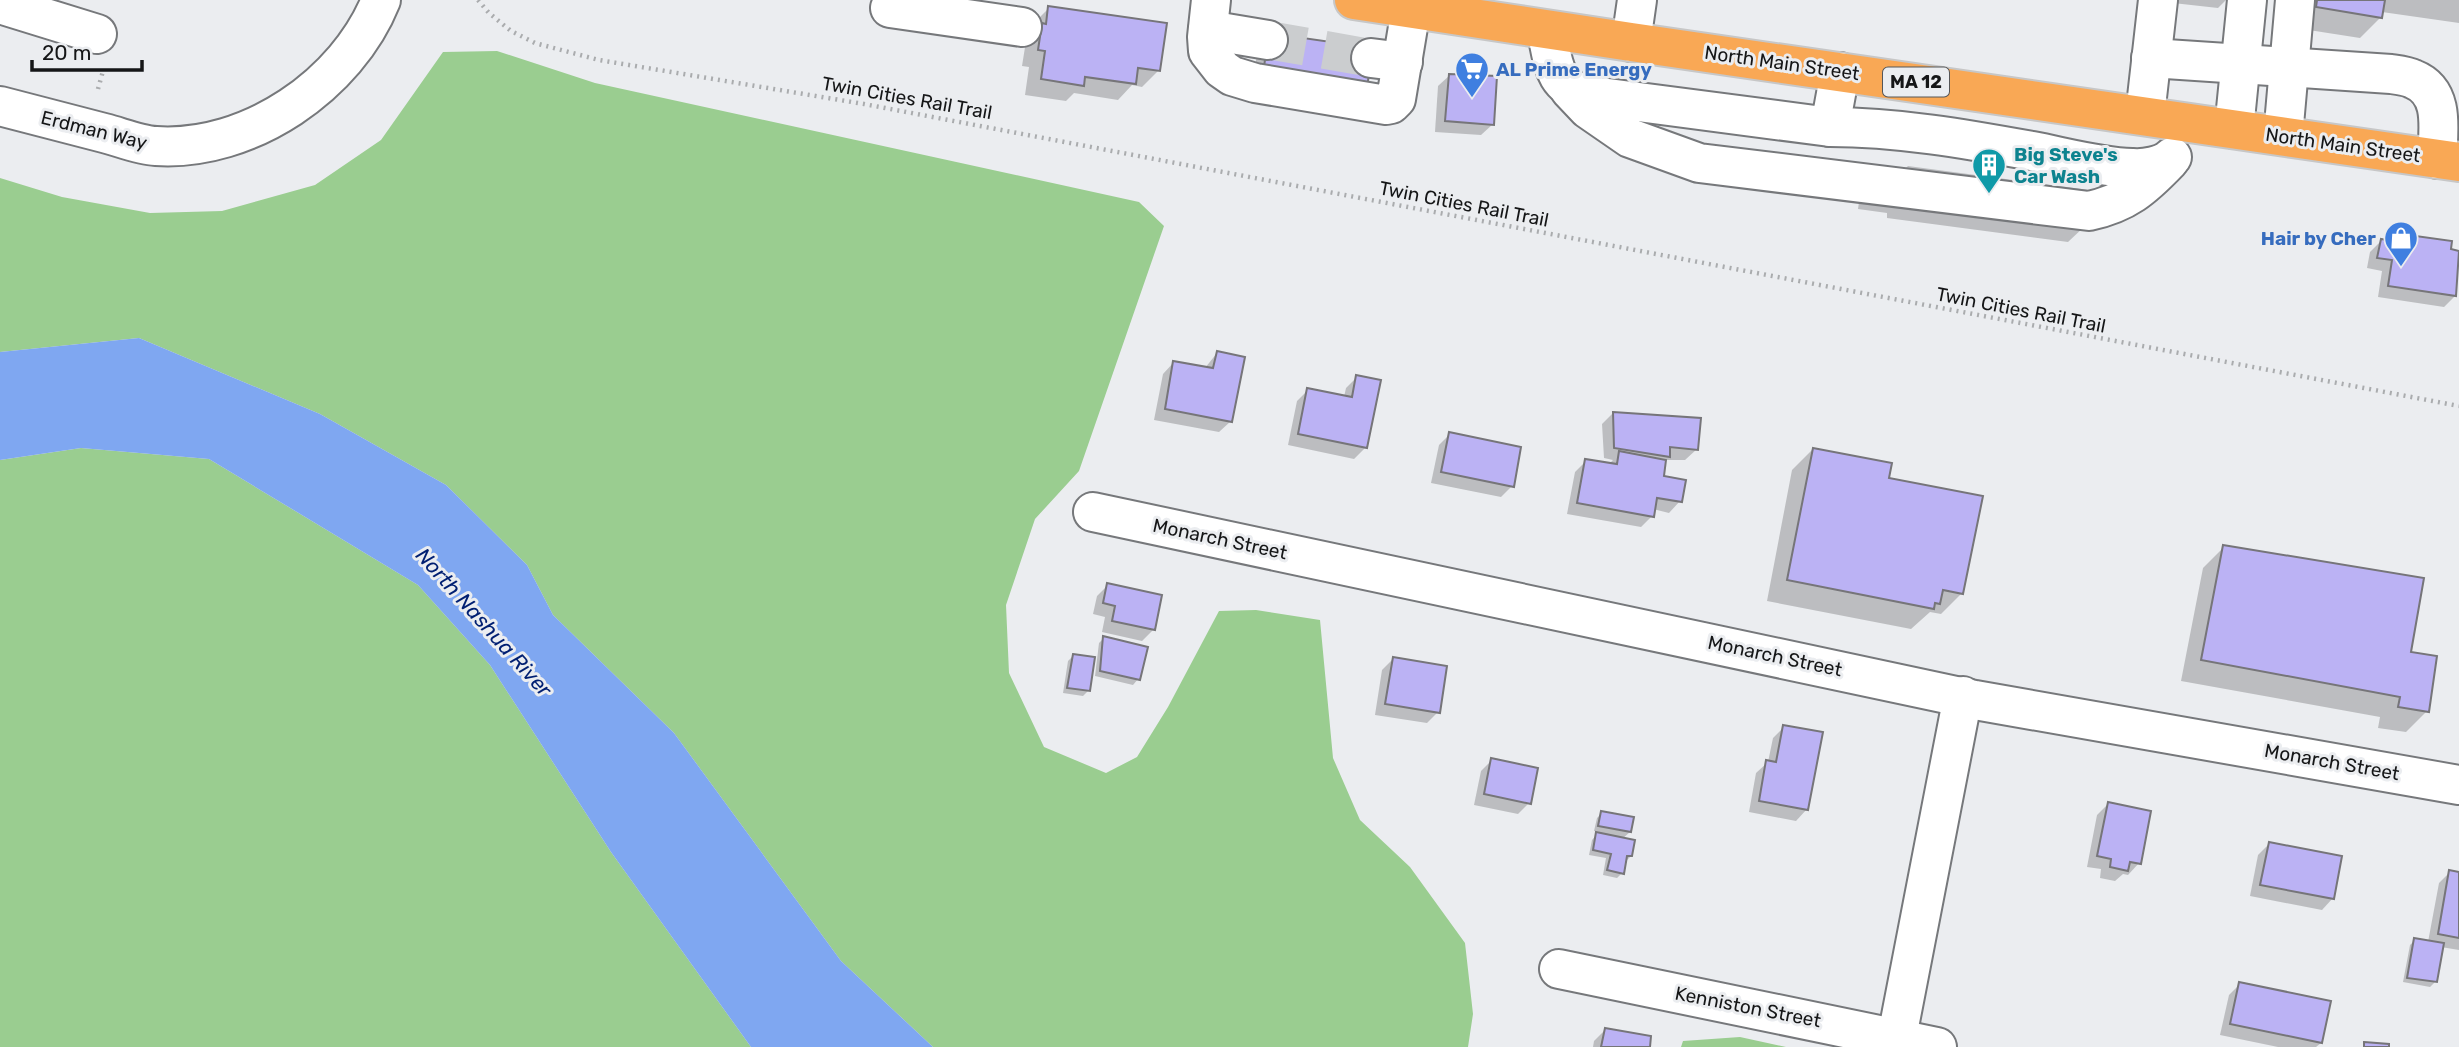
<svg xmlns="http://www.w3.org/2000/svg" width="2459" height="1047" font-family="Rubik,sans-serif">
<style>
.green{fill:#9acd90}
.water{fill:#7fa7f1}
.shadow{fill:#0003}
.building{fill:#bbb2f4;stroke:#767579;stroke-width:2}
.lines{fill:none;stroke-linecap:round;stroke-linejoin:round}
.minor-tunnel{stroke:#cbcdcf;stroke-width:38;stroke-dasharray:38 19;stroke-linecap:butt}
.minor-casing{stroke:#76787b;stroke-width:42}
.highway-casing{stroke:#c7c7c7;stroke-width:42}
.path{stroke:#aaacae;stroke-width:4.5;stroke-dasharray:2 5;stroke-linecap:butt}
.minor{stroke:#fff;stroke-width:38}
.highway{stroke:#f9a855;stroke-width:38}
.labels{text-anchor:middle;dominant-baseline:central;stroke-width:6;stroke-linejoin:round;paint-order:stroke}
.shield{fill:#ebedf0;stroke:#555658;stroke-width:2}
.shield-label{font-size:18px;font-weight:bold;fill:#151617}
.street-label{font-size:19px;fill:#151617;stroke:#ebedf0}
.shop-label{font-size:19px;font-weight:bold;fill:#366cbe;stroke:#ebedf0;text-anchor:start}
.culture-label{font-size:19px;font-weight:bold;fill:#0d838f;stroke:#ebedf0;text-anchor:start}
.water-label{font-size:21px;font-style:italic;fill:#001f72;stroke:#ebedf0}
</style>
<rect width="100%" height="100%" fill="#ebedf0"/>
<g class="green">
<polygon points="497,51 595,83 1139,202 1164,226 1079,471 1035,519 1006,605 1009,673 1044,747 1106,773 1137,757 1168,707 1219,611 1256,610 1320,620 1333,758 1360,820 1410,867 1465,943 1473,1014 1468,1047 933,1047 841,961 674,733 553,615 527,565 446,485 320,414 139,338 0,352 0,178 62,197 150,213 222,211 315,185 381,140 443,52"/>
<polygon points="81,448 209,459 418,585 490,665 611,852 751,1047 0,1047 0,460"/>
<polygon points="1740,1037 1786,1047 1681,1047 1683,1041"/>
</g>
<polygon class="water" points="139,338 320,414 446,485 527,565 553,615 674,733 841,961 933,1047 751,1047 611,852 490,665 418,585 209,459 81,448 0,460 0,352"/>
<g class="shadow">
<polygon points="2173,0 2226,0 2218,8 2173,3"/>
<polygon points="2300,0 2459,0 2459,23 2382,12 2381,17 2360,38 2296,28"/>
<polygon points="1049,8 1158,71 1142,87 1132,85 1118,100 1074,93 1066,101 1025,95 1029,67 1022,66 1026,41 1033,24"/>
<polygon points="1258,46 1371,49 1252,90"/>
<polygon points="1450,75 1493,124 1481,135 1435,132 1438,86"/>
<polygon points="1908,166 2089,190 2085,226 2068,242 1887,218 1887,213 1858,209 1861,188 1899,174"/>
<polygon points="2395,234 2459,253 2455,296 2444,307 2378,297 2382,271 2367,268 2370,252 2381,241 2388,242"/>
<polygon points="1217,353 1231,421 1219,432 1154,420 1163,374 1174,362 1205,368"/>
<polygon points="1357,377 1365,448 1354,459 1288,445 1297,401 1308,390 1344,397 1346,388"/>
<polygon points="1613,413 1697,449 1685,460 1665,460 1662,477 1680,501 1669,513 1653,509 1652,516 1641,527 1567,514 1575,472 1586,461 1608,465 1613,460 1604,458 1602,424"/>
<polygon points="1450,434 1512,486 1501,497 1431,483 1439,445"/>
<polygon points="1813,449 1887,479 1962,593 1941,614 1930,612 1911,629 1767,601 1792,470"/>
<polygon points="2224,547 2409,653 2427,711 2406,732 2378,728 2380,717 2181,681 2203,568"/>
<polygon points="1108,585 1153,630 1142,641 1102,632 1105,617 1093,614 1097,596"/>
<polygon points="1104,638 1138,679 1133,685 1095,676 1099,643"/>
<polygon points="1073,656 1088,691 1083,696 1063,693 1068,661"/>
<polygon points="1393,659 1438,712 1427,723 1375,715 1382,670"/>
<polygon points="1784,727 1807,809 1796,821 1749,812 1756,773 1768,762 1773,738"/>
<polygon points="1492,760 1529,803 1518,814 1474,805 1481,771"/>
<polygon points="2108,804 2139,863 2128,875 2123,874 2115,881 2100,878 2101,869 2087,867 2097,815"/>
<polygon points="1602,813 1630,832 1622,839 1631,856 1625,862 1622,873 1617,878 1603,875 1606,858 1589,855 1592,840 1599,832 1594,831 1597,818"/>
<polygon points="2269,844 2333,898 2322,910 2250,896 2258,855"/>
<polygon points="2450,872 2459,874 2459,950 2441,947 2435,982 2430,987 2403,982 2410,945 2415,940 2428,942 2439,883"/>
<polygon points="2240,984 2321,1043 2316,1047 2278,1047 2220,1035 2229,995"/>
<polygon points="1605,1030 1648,1047 1593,1047 1594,1041"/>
</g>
<g class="building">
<polygon points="2317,0 2385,0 2382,18 2316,7"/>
<polygon points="1048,6 1167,23 1160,71 1138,68 1136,84 1085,77 1084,86 1041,79 1045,51 1038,50 1042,23 1046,24"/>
<polygon points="1269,33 1373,48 1366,94 1262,80"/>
<polygon points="1449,74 1497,76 1494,125 1445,121"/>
<polygon points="2394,233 2452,241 2451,249 2459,251 2456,296 2388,286 2392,260 2377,258 2381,239 2393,241"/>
<polygon points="1217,351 1245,357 1232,422 1165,409 1173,361 1213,368"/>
<polygon points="1356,375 1381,380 1367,448 1298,434 1307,388 1352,397"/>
<polygon points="1613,412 1701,418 1698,450 1670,447 1670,457 1614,448"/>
<polygon points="1449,432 1521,447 1514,487 1441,472"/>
<polygon points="1813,448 1892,463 1889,478 1983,496 1963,594 1943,590 1940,604 1935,603 1934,609 1787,580"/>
<polygon points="1619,451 1666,460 1664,476 1686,480 1682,502 1657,498 1654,517 1577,503 1585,459 1617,464"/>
<polygon points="2223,545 2424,578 2411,652 2437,656 2429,712 2398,707 2400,697 2201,660"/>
<polygon points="1107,583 1162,595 1155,630 1112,621 1115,606 1103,603"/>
<polygon points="1103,636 1148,647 1140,680 1100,671"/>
<polygon points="1073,654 1095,657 1090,691 1067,688"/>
<polygon points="1393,657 1447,666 1440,713 1385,704"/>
<polygon points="1783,725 1823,732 1808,810 1759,801 1766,760 1776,762"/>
<polygon points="1491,758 1538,768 1531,804 1484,794"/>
<polygon points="2108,802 2151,811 2141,864 2130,862 2128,871 2110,867 2111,859 2097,856"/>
<polygon points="1601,811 1634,817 1631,832 1598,826"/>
<polygon points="1596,832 1635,840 1632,856 1627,856 1624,874 1607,870 1611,854 1593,850"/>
<polygon points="2269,842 2342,856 2334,899 2260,885"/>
<polygon points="2449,870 2459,872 2459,938 2438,934"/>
<polygon points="2414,938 2444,943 2437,982 2407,978"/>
<polygon points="2239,982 2331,1001 2322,1043 2230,1024"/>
<polygon points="1605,1028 1651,1036 1650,1047 1601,1047"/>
<polygon points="2364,1042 2389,1044 2389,1047 2364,1047"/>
</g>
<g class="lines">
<polyline class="minor-tunnel" points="1268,40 1371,58"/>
<g class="minor-casing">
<g id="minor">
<polyline points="1211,0 1207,37 1208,51 1222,69 1232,76 1255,83 1386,105 1391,104 1396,99 1411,9"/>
<polyline points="0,4 97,34"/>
<polyline points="890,8 1022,27"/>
<polyline points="1208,30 1268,40"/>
<path d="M1546 30C1554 61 1551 84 1585 95L1830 127 1840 72"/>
<polyline points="1631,42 1637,0"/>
<polyline points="1371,58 1403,62"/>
<path d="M2151 58 2391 74C2398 75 2407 76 2413 79 2446 92 2438 131 2437 159"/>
<path d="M1570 90 1588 109 1630 138 1699 163 2089 211C2126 203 2143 188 2169 161"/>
<path d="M0 106C34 115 69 124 104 133 120 137 139 145 156 146 249 152 347 85 381 0"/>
<polyline points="2145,115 2158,0"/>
<path d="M1830 127C1897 127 1966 139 2032 151 2064 157 2099 167 2132 168 2144 169 2163 166 2172 157"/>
<polyline points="2234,129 2247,0"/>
<polyline points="2283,136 2295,0"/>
<polyline points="1093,512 1975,700 2459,785"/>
<polyline points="1559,969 1937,1047"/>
<polyline points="1897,1037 1963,696"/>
</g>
</g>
<g class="highway-casing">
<polyline id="highway" points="1354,0 1631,42 2459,162"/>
</g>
<g class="path">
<polyline points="478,0 489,13 511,31 535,43 599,60 864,104 2459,406"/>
<polyline points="98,89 103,71"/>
</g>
<use href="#minor" class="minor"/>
<use href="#highway" class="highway"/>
</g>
<defs>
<g id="supermarket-pin" transform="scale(1.75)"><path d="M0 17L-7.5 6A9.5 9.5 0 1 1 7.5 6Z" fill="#3f7fe0" stroke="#ebedf0"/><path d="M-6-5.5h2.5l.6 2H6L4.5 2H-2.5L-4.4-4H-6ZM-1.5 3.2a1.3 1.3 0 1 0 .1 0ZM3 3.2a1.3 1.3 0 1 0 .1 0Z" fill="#fff"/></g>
<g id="building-pin" transform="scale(1.75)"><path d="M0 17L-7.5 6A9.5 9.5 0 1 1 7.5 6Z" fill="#0f9aa8" stroke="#ebedf0"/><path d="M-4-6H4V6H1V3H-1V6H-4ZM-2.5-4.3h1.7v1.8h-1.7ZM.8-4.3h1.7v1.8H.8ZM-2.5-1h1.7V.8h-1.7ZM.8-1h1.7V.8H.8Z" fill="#fff"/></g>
<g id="shop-pin" transform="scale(1.75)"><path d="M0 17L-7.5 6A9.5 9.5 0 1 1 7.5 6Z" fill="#3f7fe0" stroke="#ebedf0"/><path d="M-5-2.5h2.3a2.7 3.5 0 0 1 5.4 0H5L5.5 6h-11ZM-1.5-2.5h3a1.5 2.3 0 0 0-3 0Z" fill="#fff"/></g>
</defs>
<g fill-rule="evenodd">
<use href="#supermarket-pin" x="1472" y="69"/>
<use href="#building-pin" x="1989" y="165"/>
<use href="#shop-pin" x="2401" y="238"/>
</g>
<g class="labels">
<rect class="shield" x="1883" y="67.5" width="66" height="29" rx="5"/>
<g class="shield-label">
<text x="1916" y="82">MA 12</text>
</g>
<g class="street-label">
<text transform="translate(1782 63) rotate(8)">North Main Street</text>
<text transform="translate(907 98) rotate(10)">Twin Cities Rail Trail</text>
<text transform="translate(94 130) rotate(14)">Erdman Way</text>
<text transform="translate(2343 145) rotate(8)">North Main Street</text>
<text transform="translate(1464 204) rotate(11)">Twin Cities Rail Trail</text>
<text transform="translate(2021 310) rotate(11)">Twin Cities Rail Trail</text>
<text transform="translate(1220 539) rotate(12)">Monarch Street</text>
<text transform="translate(1775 656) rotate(12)">Monarch Street</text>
<text transform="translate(2332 762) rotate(10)">Monarch Street</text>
<text transform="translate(1748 1007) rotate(11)">Kenniston Street</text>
</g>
<g class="shop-label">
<text x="1496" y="69">AL Prime Energy</text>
<text x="2376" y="238" text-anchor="end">Hair by Cher</text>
</g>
<g class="culture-label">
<text x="2014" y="154">Big Steve's<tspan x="2014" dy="22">Car Wash</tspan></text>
</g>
<g class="water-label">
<text transform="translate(484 622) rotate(48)">North Nashua River</text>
</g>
</g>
<path d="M32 60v10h110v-10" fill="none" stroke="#151617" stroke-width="3.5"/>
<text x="42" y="60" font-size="21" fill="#151617" stroke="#ebedf0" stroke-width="5" paint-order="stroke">20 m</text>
</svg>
